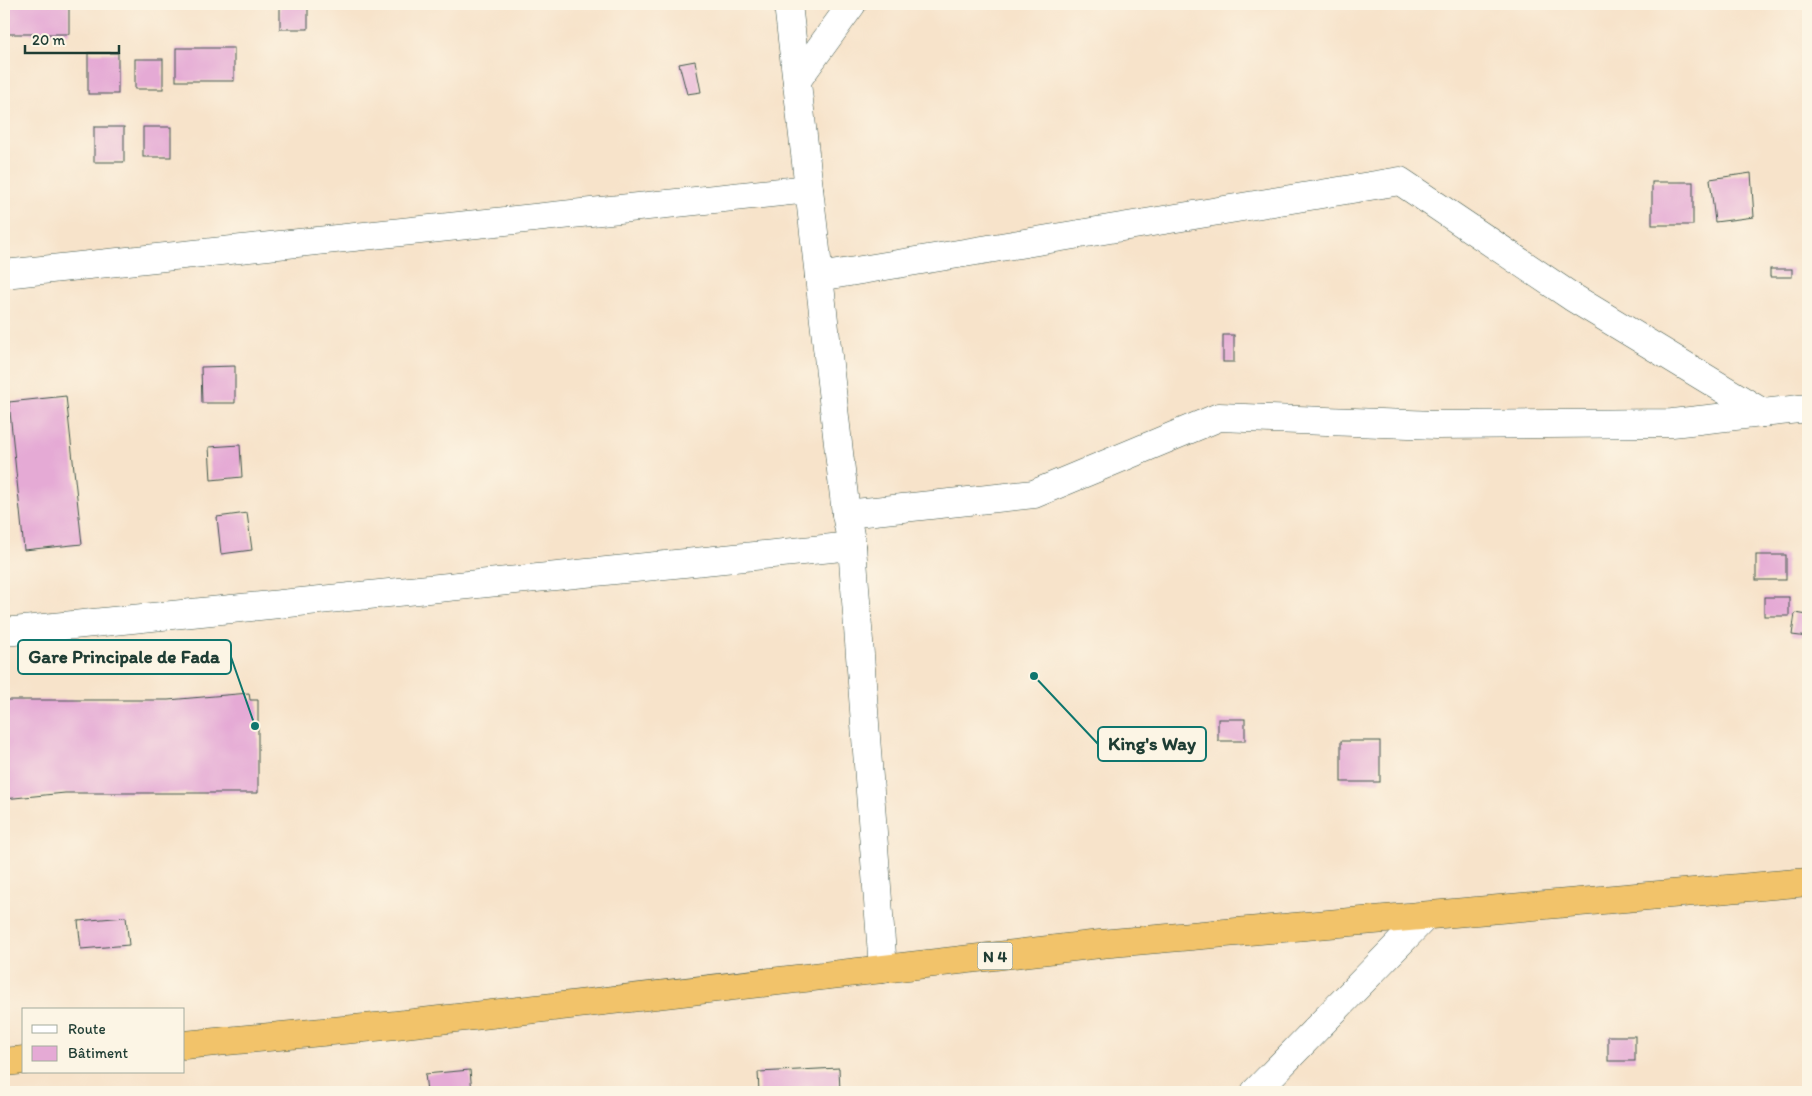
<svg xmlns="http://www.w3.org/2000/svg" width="1812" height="1096" font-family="Itim,sans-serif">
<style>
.building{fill:#e5aad5}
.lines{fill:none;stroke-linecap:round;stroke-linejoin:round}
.street-casing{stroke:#3f564a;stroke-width:29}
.highway-casing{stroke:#3f564a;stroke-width:29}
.street{stroke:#fff;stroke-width:28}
.highway{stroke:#f2c36a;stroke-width:28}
.labels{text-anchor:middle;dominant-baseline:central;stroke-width:5;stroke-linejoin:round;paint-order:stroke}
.shield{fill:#fcf5e5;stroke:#617469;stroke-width:1}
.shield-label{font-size:16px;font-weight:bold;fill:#1f3d34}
.leader{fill:none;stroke:#0f766e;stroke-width:2}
.callout-dot{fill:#0f766e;stroke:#fcf5e5;stroke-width:2}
.callout{fill:#fcf5e5;stroke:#0f766e;stroke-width:2}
.callout-label{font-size:19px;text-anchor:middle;font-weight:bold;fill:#1f3d34}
</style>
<rect width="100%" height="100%" fill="#fcf5e5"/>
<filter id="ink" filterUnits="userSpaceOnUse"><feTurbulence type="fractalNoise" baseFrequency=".02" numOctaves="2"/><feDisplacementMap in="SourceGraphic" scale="10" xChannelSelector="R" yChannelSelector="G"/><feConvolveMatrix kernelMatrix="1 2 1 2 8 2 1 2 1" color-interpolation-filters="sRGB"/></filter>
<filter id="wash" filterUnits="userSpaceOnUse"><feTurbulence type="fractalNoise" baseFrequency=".0096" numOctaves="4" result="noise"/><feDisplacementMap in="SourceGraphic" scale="20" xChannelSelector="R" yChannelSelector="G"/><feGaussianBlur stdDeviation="1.12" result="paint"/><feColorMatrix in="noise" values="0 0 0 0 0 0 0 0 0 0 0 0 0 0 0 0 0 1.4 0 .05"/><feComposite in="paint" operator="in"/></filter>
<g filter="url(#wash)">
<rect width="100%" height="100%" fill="#f7e3ca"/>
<g id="blocks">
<g class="building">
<rect x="8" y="4" width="61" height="30"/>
<rect x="280" y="4" width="28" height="25"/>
<rect x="176" y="48" width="58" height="33"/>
<rect x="88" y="53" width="30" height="41"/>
<rect x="135" y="59" width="28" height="30"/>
<polygon points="695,61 701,92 687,94 679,64"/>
<rect x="94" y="127" width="30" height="35"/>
<rect x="143" y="127" width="28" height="30"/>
<polygon points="1751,173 1754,217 1715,222 1710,179"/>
<rect x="1652" y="182" width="41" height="43"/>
<rect x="1770" y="269" width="22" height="8"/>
<rect x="1223" y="335" width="11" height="27"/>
<polygon points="235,366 235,403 202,403 201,367"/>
<polygon points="66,396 82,544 24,550 9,402"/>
<polygon points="240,445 242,477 211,480 209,447"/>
<polygon points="247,513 252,550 221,554 217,517"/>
<rect x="1756" y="555" width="30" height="25"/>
<rect x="1764" y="597" width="25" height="19"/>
<polygon points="1795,613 1808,615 1808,637 1792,635"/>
<polygon points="249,693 250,700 258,700 258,793 65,793 4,799 4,700 168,700"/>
<rect x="1218" y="719" width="27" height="22"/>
<rect x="1341" y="741" width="39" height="41"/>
<polygon points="126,917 129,945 81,949 78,921"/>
<rect x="1608" y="1036" width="27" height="25"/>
<polygon points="839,1068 840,1092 759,1092 758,1072"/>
<polygon points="470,1070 472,1092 427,1092 425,1074"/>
</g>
</g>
</g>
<g filter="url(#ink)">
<use href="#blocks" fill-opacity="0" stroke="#3f564a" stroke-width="1"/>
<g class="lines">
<g class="street-casing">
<g id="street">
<polyline points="788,4 846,514 852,546 883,969"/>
<polyline points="797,80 852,4"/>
<polyline points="4,274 809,189"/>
<polyline points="819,277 1400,181 1572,297 1763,413"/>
<polyline points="846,514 1034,494 1219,417 1436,425 1672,423 1808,408"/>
<polyline points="4,632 852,546"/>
<polyline points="1255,1092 1426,916"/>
</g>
</g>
<g class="highway-casing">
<g id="highway">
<polyline points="184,1045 396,1025 1100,944 1808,882"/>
<polyline points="4,1062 24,1060"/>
</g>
</g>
<use href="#street" class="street"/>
<use href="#highway" class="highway"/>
</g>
</g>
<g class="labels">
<rect class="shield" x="977.5" y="942.5" width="35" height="27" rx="4"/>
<g class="shield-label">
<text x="995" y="956">N 4</text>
</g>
</g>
<path class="leader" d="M255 726L231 657M1034 676L1098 744"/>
<g class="callout-dot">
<circle cx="255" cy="726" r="5"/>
<circle cx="1034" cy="676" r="5"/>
</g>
<g class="callout">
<rect x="18" y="640" width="213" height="34" rx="5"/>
<rect x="1098" y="727" width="108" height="34" rx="5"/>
</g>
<g class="callout-label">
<text x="124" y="663">Gare Principale de Fada</text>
<text x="1152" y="750">King's Way</text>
</g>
<rect width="1812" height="1096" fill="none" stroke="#fcf5e5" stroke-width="20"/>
<rect x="22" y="1008" width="162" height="65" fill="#fcf5e5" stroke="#a4ab9e"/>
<rect x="32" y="1025" width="25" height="8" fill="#ffffff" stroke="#a4ab9e"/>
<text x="68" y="1034" font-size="15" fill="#1f3d34">Route</text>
<rect x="32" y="1046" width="25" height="15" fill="#e5aad5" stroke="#a4ab9e"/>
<text x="68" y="1058" font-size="15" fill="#1f3d34">Bâtiment</text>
<path d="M25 45v8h94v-8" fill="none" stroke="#1f3d34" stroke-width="2.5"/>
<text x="32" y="45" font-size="15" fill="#1f3d34" stroke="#fcf5e5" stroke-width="4" paint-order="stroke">20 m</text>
</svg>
